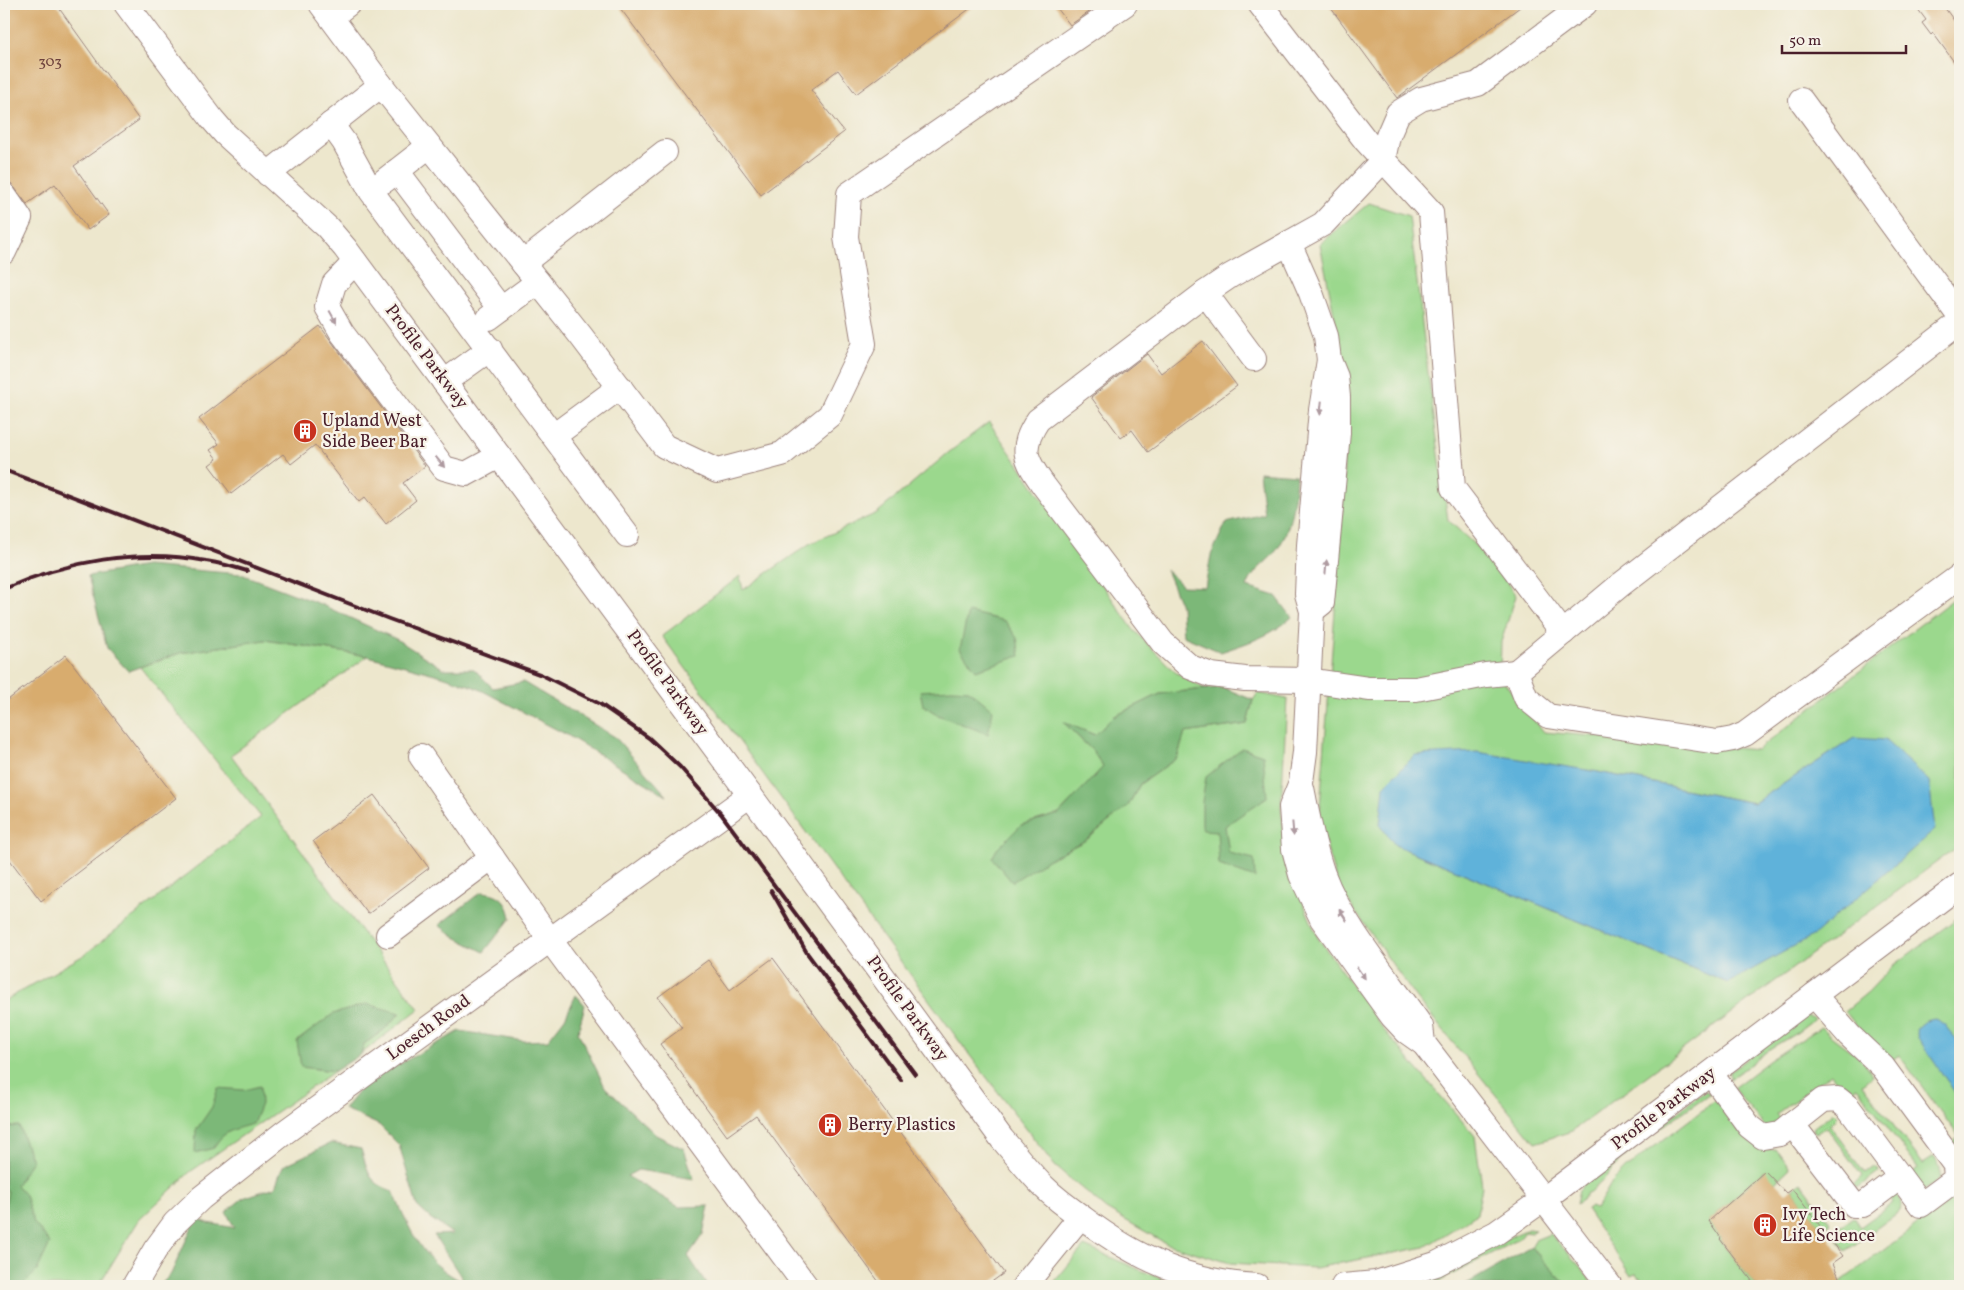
<svg xmlns="http://www.w3.org/2000/svg" width="1964" height="1290" font-family="Vollkorn,serif">
<style>
.green{fill:#9bd88d;stroke:#727c5c;fill-rule:evenodd}
.forest{fill:#7cb878;stroke:#636c52}
.water{fill:#5fb2da;stroke:#546882}
.building{fill:#d8ac6e}
.lines{fill:none;stroke-linecap:round;stroke-linejoin:round}
.minor-casing{stroke:#9c837c;stroke-width:26}
.minor{stroke:#fff;stroke-width:24}
.rail{stroke:#4a1f2b;stroke-width:4}
.oneway{fill:#ae9aa0}
.labels{text-anchor:middle;dominant-baseline:central;stroke-width:4.5;stroke-linejoin:round;paint-order:stroke}
.number-label{font-size:15px;fill:#6e423c}
.street-label{font-size:18px;fill:#4a1f2b;stroke:#f7f3e8}
.poi-label{font-size:18px;fill:#4a1f2b;stroke:#f7f3e8;text-anchor:start}
</style>
<rect width="100%" height="100%" fill="#f7f3e8"/>
<filter id="ink" filterUnits="userSpaceOnUse"><feTurbulence type="fractalNoise" baseFrequency=".02" numOctaves="2"/><feDisplacementMap in="SourceGraphic" scale="10" xChannelSelector="R" yChannelSelector="G"/><feConvolveMatrix kernelMatrix="1 2 1 2 8 2 1 2 1" color-interpolation-filters="sRGB"/></filter>
<filter id="wash" filterUnits="userSpaceOnUse"><feTurbulence type="fractalNoise" baseFrequency=".0096" numOctaves="4" result="noise"/><feDisplacementMap in="SourceGraphic" scale="20" xChannelSelector="R" yChannelSelector="G"/><feGaussianBlur stdDeviation="1.12" result="paint"/><feColorMatrix in="noise" values="0 0 0 0 0 0 0 0 0 0 0 0 0 0 0 0 0 1.4 0 .05"/><feComposite in="paint" operator="in"/></filter>
<g filter="url(#wash)">
<rect width="100%" height="100%" fill="#ede7cd"/>
<g class="green">
<path d="M1369 203 1409 216 1429 381 1448 520 1493 562 1516 596 1501 642 1500 677 1544 732 1757 750 1960 594V845L1572 1131 1535 1143 1414 995 1338 887 1319 821 1344 492 1343 358 1320 244ZM1854 738 1728 983 1395 845 1593 771 1754 803Z"/>
<polygon points="989,422 1133,629 1175,672 1205,689 1160,694 1113,717 1095,735 1064,723 1093,751 1103,767 1059,814 1021,825 1049,859 1086,840 1128,806 1140,784 1177,758 1185,733 1247,724 1253,700 1258,693 1287,699 1281,807 1287,864 1318,938 1383,1029 1475,1136 1482,1186 1477,1214 1425,1247 1315,1268 1230,1263 1167,1244 1106,1209 1055,1166 968,1053 662,636 740,576 743,590 809,544 877,513 948,453"/>
<polygon points="265,640 368,656 231,755 419,1009 361,1054 364,1044 385,1029 400,1013 301,1067 335,1071 190,1172 139,1220 98,1286 4,1286 4,1001 84,955 261,817 140,667 180,653"/>
<polygon points="1960,916 1960,1156 1950,1145 1959,1137 1899,1055 1888,1063 1861,1032 1845,1011 1868,992 1893,966"/>
<polygon points="1806,1015 1815,1019 1798,1032 1771,1048 1730,1080 1730,1071"/>
<path d="M1821 1027C1833 1041 1868 1058 1872 1076L1862 1084 1923 1164 1934 1157 1940 1167V1179L1924 1189 1918 1187 1909 1175 1918 1168 1857 1087 1846 1094 1831 1074 1776 1114 1784 1125 1766 1128 1733 1088 1770 1060Z"/>
<path d="M1705 1091 1710 1093C1680 1115 1647 1135 1620 1161 1612 1169 1596 1191 1587 1193L1583 1200 1576 1204 1579 1191 1584 1183Z"/>
<path d="M1717 1099C1732 1119 1747 1153 1776 1149L1790 1168 1775 1182 1764 1171 1709 1221 1721 1238 1720 1240 1756 1286H1646L1637 1274 1631 1276 1586 1209 1589 1207 1596 1209 1612 1182 1626 1168Z"/>
<polygon points="1834,1112 1837,1114 1838,1117 1829,1124 1865,1174 1874,1167 1879,1170 1878,1172 1859,1187 1856,1188 1854,1184 1862,1176 1826,1127 1817,1133 1813,1131 1814,1127"/>
<polygon points="1801,1182 1831,1223 1822,1229 1792,1189"/>
<polygon points="1896,1192 1902,1202 1900,1211 1846,1251 1832,1232 1853,1217 1860,1227 1893,1203 1887,1195"/>
<polygon points="1960,1193 1960,1286 1835,1286"/>
<polygon points="1528,1229 1536,1230 1531,1233 1525,1232 1520,1238 1431,1286 1398,1286"/>
<polygon points="1550,1234 1577,1263 1595,1286 1567,1286 1531,1247 1535,1240"/>
<polygon points="1084,1246 1178,1286 1051,1286"/>
</g>
<g class="forest">
<path d="M1259 472 1296 475C1295 498 1291 532 1276 551 1265 565 1254 568 1247 587L1276 596 1292 617C1272 636 1247 643 1221 652L1183 636 1181 606 1166 570 1183 586 1205 587 1211 555 1226 523 1264 514Z"/>
<polygon points="146,566 241,574 320,604 396,639 444,669 474,669 493,688 523,682 615,737 667,796 567,735 477,688 442,676 368,656 265,640 180,653 128,671 107,648 88,576"/>
<polygon points="968,612 1005,621 1017,638 1020,656 976,670 960,649"/>
<polygon points="1222,687 1253,700 1247,724 1185,733 1177,758 1140,784 1128,806 1086,840 1049,859 1012,882 992,858 997,849 1021,825 1059,814 1103,767 1093,751 1063,722 1095,735 1113,717 1160,694"/>
<polygon points="952,689 969,690 993,710 988,734 938,715 923,705 920,691"/>
<polygon points="1242,748 1263,755 1267,797 1225,826 1229,853 1254,859 1255,878 1219,865 1217,831 1202,830 1202,802 1206,777"/>
<path d="M481 892C499 893 508 900 511 918L484 952 453 936 439 925Z"/>
<polygon points="576,995 585,1005 578,1032 605,1087 656,1135 684,1149 694,1179 638,1170 627,1176 679,1207 709,1206 703,1234 688,1256 708,1286 467,1286 434,1235 453,1234 430,1218 417,1206 399,1145 379,1125 344,1109 365,1083 460,1031 524,1041 548,1040 565,1018"/>
<polygon points="367,1004 400,1013 385,1029 364,1044 361,1054 335,1071 301,1067 297,1041 333,1014"/>
<path d="M260 1086 261 1104 253 1124C235 1129 222 1131 214 1148L195 1153 196 1130 212 1107 218 1088 244 1090Z"/>
<polygon points="19,1126 32,1161 16,1185 25,1195 34,1223 50,1243 37,1271 22,1286 4,1286 4,1209 8,1192 4,1189 4,1127"/>
<path d="M331 1143 361 1149C368 1172 368 1183 393 1191 410 1230 420 1259 459 1280L460 1286H159L171 1274 196 1218 208 1223 235 1228 226 1212 243 1198 275 1187 283 1166Z"/>
<polygon points="1531,1247 1567,1286 1462,1286 1470,1282"/>
</g>
<g class="water">
<polygon points="1854,738 1885,740 1929,781 1935,830 1814,935 1728,983 1395,845 1380,825 1384,786 1415,755 1477,752 1593,771 1754,803"/>
<path d="M1935 1019 1944 1024 1960 1045V1100L1918 1038 1916 1030C1921 1023 1927 1020 1935 1019Z"/>
</g>
<g id="blocks">
<g class="building">
<polygon points="4,4 56,4 139,120 74,166 109,215 88,230 55,184 27,204 4,174"/>
<polygon points="617,4 976,4 856,94 838,70 811,90 844,132 761,195"/>
<polygon points="1054,4 1101,4 1070,25"/>
<polygon points="1328,4 1524,4 1397,98"/>
<polygon points="1914,4 1942,4 1960,29 1960,70 1933,33 1931,35 1922,23 1926,20"/>
<polygon points="320,326 425,466 403,483 416,500 386,524 365,497 359,502 315,445 291,464 283,454 231,494 209,465 217,459 210,450 219,444 199,419"/>
<polygon points="1203,341 1237,386 1148,452 1132,430 1121,438 1091,397 1147,354 1161,373"/>
<polygon points="66,655 176,798 41,901 4,852 4,703"/>
<polygon points="374,795 429,868 368,914 313,841"/>
<polygon points="773,958 1004,1273 986,1286 882,1286 756,1115 727,1136 660,1044 682,1028 658,997 708,960 730,990"/>
<polygon points="1765,1171 1786,1193 1792,1189 1843,1256 1833,1263 1841,1282 1835,1286 1756,1286 1720,1239 1721,1238 1709,1221"/>
</g>
</g>
</g>
<g filter="url(#ink)">
<use href="#blocks" fill-opacity="0" stroke="#9c837c" stroke-width="1"/>
<g class="lines">
<g class="minor-casing">
<g id="minor">
<path d="M126 4 212 119 225 134 327 227 345 248 750 795 1002 1139C1016 1155 1029 1172 1044 1187 1056 1199 1070 1209 1083 1218 1137 1259 1189 1282 1257 1286"/>
<polyline points="321,4 381,85 581,336 664,446 717,471 782,454 830,415 864,344 846,237 849,194 1125,4"/>
<polyline points="1260,4 1366,141 1431,212 1453,488 1563,633"/>
<polyline points="331,17 348,4"/>
<polyline points="1801,100 1960,317"/>
<polyline points="331,124 344,142 371,191 627,535"/>
<polyline points="397,171 501,309"/>
<polyline points="268,174 381,85"/>
<polyline points="384,181 429,146"/>
<polyline points="4,195 20,218 4,252"/>
<polyline points="1289,243 1311,293 1326,336 1329,360 1336,377 1338,397 1338,433 1322,603 1312,611"/>
<polyline points="355,262 334,284 327,307 342,333 444,468 466,474 499,456"/>
<polyline points="523,263 665,152"/>
<polyline points="1205,293 1254,359"/>
<polyline points="489,318 538,282"/>
<polyline points="1960,322 1619,586 1516,672 1526,698 1548,716 1717,742 1733,739 1745,734 1960,576"/>
<polyline points="1329,360 1321,410 1309,545 1307,594 1312,611 1305,752 1301,782 1291,807 1294,849 1301,875 1322,919 1392,1016 1407,1032 1424,1044 1610,1286"/>
<polyline points="444,382 490,349"/>
<polyline points="555,435 620,387"/>
<path d="M1516 672 1486 675 1416 689H1369L1308 680 1245 679 1211 675 1190 667 1163 643 1044 486C1025 459 1019 449 1038 420L1205 293 1230 276 1323 224 1383 160 1388 136 1398 113 1421 99 1478 84 1585 4"/>
<polyline points="421,756 550,940 806,1286"/>
<path d="M1302 788C1308 817 1313 846 1323 874 1342 925 1389 980 1421 1026L1423 1043"/>
<polyline points="388,935 492,857"/>
<polyline points="1711,1074 1749,1126 1763,1137 1780,1134 1823,1100 1838,1099 1848,1107 1921,1205 1956,1179 1955,1165 1883,1067 1849,1035 1814,995"/>
<polyline points="1792,1124 1854,1205 1863,1205 1900,1177"/>
<polyline points="134,1286 155,1250 175,1223 201,1198 285,1132 750,795"/>
<polyline points="1024,1286 1080,1217"/>
<polyline points="1343,1286 1376,1283 1436,1264 1496,1233 1544,1199 1960,885"/>
</g>
</g>
<use href="#minor" class="minor"/>
<g class="rail">
<polyline points="4,470 389,619 542,675 600,704 649,738 680,767 722,815 915,1074"/>
<path d="M4 589C66 561 139 548 206 561 220 563 234 567 247 571"/>
<polyline points="771,890 807,953 901,1080"/>
</g>
</g>
<defs><path id="oneway-solid" d="M-6-.8H1V-3.2L6.5 0L1 3.2V.8H-6Z" transform="scale(1.25)"/></defs>
<g class="oneway">
<use href="#oneway-solid" transform="translate(333 317) rotate(61)"/>
<use href="#oneway-solid" transform="translate(1321 408) rotate(96)"/>
<use href="#oneway-solid" transform="translate(440 462) rotate(50)"/>
<use href="#oneway-solid" transform="translate(1326 567) rotate(-85)"/>
<use href="#oneway-solid" transform="translate(1293 829) rotate(85)"/>
<use href="#oneway-solid" transform="translate(1343 915) rotate(-123)"/>
<use href="#oneway-solid" transform="translate(1361 973) rotate(54)"/>
</g>
</g>
<defs>
<g id="building-disc" transform="scale(1.25)"><circle r="9.5" fill="#c8321e" stroke="#f7f3e8"/><path d="M-4-6H4V6H1V3H-1V6H-4ZM-2.5-4.3h1.7v1.8h-1.7ZM.8-4.3h1.7v1.8H.8ZM-2.5-1h1.7V.8h-1.7ZM.8-1h1.7V.8H.8Z" fill="#fff"/></g>
</defs>
<g fill-rule="evenodd">
<use href="#building-disc" x="305" y="431"/>
<use href="#building-disc" x="830" y="1125"/>
<use href="#building-disc" x="1765" y="1225"/>
</g>
<g class="labels">
<g class="number-label">
<text x="50" y="62">303</text>
</g>
<g class="street-label">
<text transform="translate(426 357) rotate(53)">Profile Parkway</text>
<text transform="translate(667 683) rotate(54)">Profile Parkway</text>
<text transform="translate(907 1009) rotate(54)">Profile Parkway</text>
<text transform="translate(429 1028) rotate(-36)">Loesch Road</text>
<text transform="translate(1664 1109) rotate(-37)">Profile Parkway</text>
</g>
<g class="poi-label">
<text x="322" y="421">Upland West<tspan x="322" dy="21">Side Beer Bar</tspan></text>
<text x="848" y="1125">Berry Plastics</text>
<text x="1782" y="1215">Ivy Tech<tspan x="1782" dy="21">Life Science</tspan></text>
</g>
</g>
<rect width="1964" height="1290" fill="none" stroke="#f7f3e8" stroke-width="20"/>
<path d="M1782 45v8h124v-8" fill="none" stroke="#4a1f2b" stroke-width="2.5"/>
<text x="1789" y="45" font-size="15" fill="#4a1f2b" stroke="#f7f3e8" stroke-width="4" paint-order="stroke">50 m</text>
</svg>
